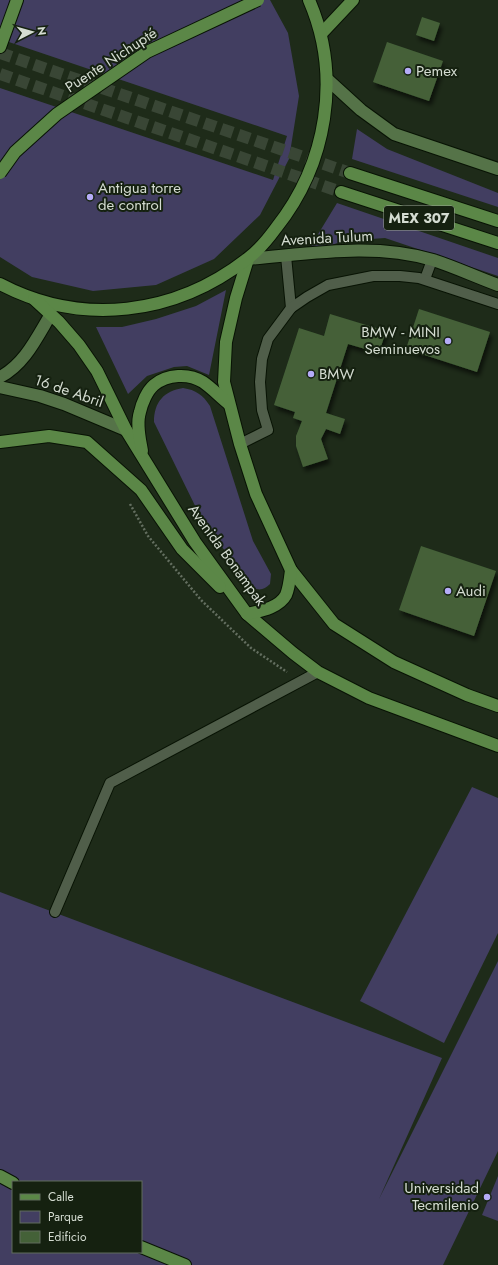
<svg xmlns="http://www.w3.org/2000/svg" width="498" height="1265" font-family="Jost,sans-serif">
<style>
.green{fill:#423e61;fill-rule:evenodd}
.building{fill:#446138;filter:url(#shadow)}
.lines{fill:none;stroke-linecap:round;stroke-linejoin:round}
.primary-tunnel{stroke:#394635;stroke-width:12;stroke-dasharray:12 6;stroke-linecap:butt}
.lane-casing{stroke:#081304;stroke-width:12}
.secondary-casing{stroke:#081304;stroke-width:14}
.primary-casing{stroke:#081304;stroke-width:14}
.path{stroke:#646f60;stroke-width:2.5;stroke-dasharray:2 2;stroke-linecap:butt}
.lane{stroke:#505e4a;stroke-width:10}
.secondary{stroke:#557348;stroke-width:12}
.primary{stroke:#5b8747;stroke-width:12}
.primary-bridge-casing{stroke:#081304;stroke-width:14;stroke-linecap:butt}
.primary-bridge{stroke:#5b8747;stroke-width:12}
.poi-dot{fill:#b5acf8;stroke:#152110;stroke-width:1.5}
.labels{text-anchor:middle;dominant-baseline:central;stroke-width:4;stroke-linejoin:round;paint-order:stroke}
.shield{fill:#152110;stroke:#9ba497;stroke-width:1}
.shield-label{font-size:14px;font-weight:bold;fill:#d4dcd1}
.street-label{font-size:15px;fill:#d4dcd1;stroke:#152110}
.poi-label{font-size:15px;fill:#d4dcd1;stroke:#152110;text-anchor:start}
</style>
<defs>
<filter id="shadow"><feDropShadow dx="2.5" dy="4.5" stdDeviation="2" flood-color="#0009"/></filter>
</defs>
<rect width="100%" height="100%" fill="#1e2b19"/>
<g class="green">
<polygon points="0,0 270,0 288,33 299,96 289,159 260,215 214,259 156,285 93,291 32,277 0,257 0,88 273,180 287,136 0,39"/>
<polygon points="357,129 387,149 498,193 498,207 352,159"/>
<polygon points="337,203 498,258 498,276 385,238 343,241 306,254"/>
<polygon points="226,290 209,375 187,366 174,367 147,376 128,394 96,327 122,327 156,319 196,306"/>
<path d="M183 388C196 390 203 395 210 406L253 541 271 574 270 584C265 589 260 591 254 588L204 524 154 422C154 402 164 391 183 388Z"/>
<polygon points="472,787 498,798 498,933 444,1043 360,1001"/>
<path d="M0 892 442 1058 379 1199 498 961V1151L443 1265H0ZM13 1182H141V1252H13Z"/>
<polygon points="498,1176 498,1221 482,1215"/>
</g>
<g class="building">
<polygon points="422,17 440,23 434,41 416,35"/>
<polygon points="387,42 443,61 429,101 373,82"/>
<polygon points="419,309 490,332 477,372 406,349"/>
<polygon points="330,314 386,331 379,353 348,344 326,413 345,419 340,434 326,429 321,439 328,459 303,467 296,446 296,436 302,421 293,418 295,412 274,405 299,328 324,336"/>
<polygon points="421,546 496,571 474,636 399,610"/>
</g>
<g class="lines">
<g class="primary-tunnel">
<polyline points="0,53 350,173"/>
<polyline points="0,74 341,192"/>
</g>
<g class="lane-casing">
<g id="lane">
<polyline points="286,256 291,308"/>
<polyline points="425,279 432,260"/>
<polyline points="240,444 268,430 262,410 260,382 262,359 268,339 291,308 307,297 328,285 373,276 400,276 419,278 498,304"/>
<polyline points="55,912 110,783 318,672"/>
</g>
</g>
<g class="secondary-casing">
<g id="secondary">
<polyline points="327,79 361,110 394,134 498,169"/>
<path d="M248 259C309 254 373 242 433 260 455 267 476 277 498 285"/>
<path d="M0 377C25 364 37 337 51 314"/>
<polyline points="0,387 40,396 64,404 126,430"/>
</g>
</g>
<g class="primary-casing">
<g id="primary">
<polyline points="321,34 353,0"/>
<polyline points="0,47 17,0"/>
<polyline points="350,173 498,221"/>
<polyline points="341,192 498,243"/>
<polyline points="248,259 236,298 226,342 224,382 240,444 256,494 291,570 334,624 394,662 467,695 498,706"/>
<path d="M0 284C82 327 175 315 247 259 258 251 268 239 276 228 327 164 342 76 309 0"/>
<polyline points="34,299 59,322 79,345 97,371 126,430 195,542 247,614 293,653 318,672 369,698 498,746"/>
<polyline points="0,442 49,436 87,442 141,490 182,549 220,587"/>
<path d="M142 451C140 439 136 424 140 412 142 403 147 391 154 385 167 374 189 373 203 382 212 388 220 397 229 404"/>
<path d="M247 614C260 611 279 608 286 595 289 588 290 578 291 570"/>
<polyline points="0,1176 13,1183"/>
<polyline points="141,1247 185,1265"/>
</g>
</g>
<polyline class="path" points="130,504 148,536 201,600 251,648 287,672"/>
<use href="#lane" class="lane"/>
<use href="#secondary" class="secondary"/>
<use href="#primary" class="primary"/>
<g class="primary-bridge-casing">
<polyline id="primary-bridge" points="0,173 15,152 57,114 147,52 258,0"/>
</g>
<use href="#primary-bridge" class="primary-bridge"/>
</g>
<g class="poi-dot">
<circle cx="408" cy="71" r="4"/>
<circle cx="90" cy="197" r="4"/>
<circle cx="448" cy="341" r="4"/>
<circle cx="311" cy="374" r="4"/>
<circle cx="448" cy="591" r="4"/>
<circle cx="487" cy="1197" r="4"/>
</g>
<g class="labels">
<rect class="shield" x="384" y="206" width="70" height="24" rx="3"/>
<g class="shield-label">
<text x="419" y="218">MEX 307</text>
</g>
<g class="street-label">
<text transform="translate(111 60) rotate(-33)">Puente Nichupté</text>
<text transform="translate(327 238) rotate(-3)">Avenida Tulum</text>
<text transform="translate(69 391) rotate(19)">16 de Abril</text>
<text transform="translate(227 555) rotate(54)">Avenida Bonampak</text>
</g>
<g class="poi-label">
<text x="416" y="71">Pemex</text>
<text x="98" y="188">Antigua torre<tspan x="98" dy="17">de control</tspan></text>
<text x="440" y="332" text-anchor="end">BMW - MINI<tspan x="440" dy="17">Seminuevos</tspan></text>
<text x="319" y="374">BMW</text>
<text x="456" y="591">Audi</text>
<text x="479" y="1188" text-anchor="end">Universidad<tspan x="479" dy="17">Tecmilenio</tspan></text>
</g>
</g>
<rect x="12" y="1181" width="130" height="72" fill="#152110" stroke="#616c5d"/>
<rect x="20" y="1194" width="20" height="6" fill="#5b8747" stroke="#616c5d"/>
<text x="48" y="1201" font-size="12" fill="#d4dcd1">Calle</text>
<rect x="20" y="1211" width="20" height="12" fill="#423e61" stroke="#616c5d"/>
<text x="48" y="1221" font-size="12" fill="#d4dcd1">Parque</text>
<rect x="20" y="1231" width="20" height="12" fill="#446138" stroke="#616c5d"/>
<text x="48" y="1241" font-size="12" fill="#d4dcd1">Edificio</text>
<g transform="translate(32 32) rotate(84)" stroke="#152110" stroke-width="3" paint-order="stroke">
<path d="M0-3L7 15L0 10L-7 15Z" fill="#d4dcd1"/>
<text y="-6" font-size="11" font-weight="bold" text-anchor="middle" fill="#d4dcd1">N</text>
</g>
</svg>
